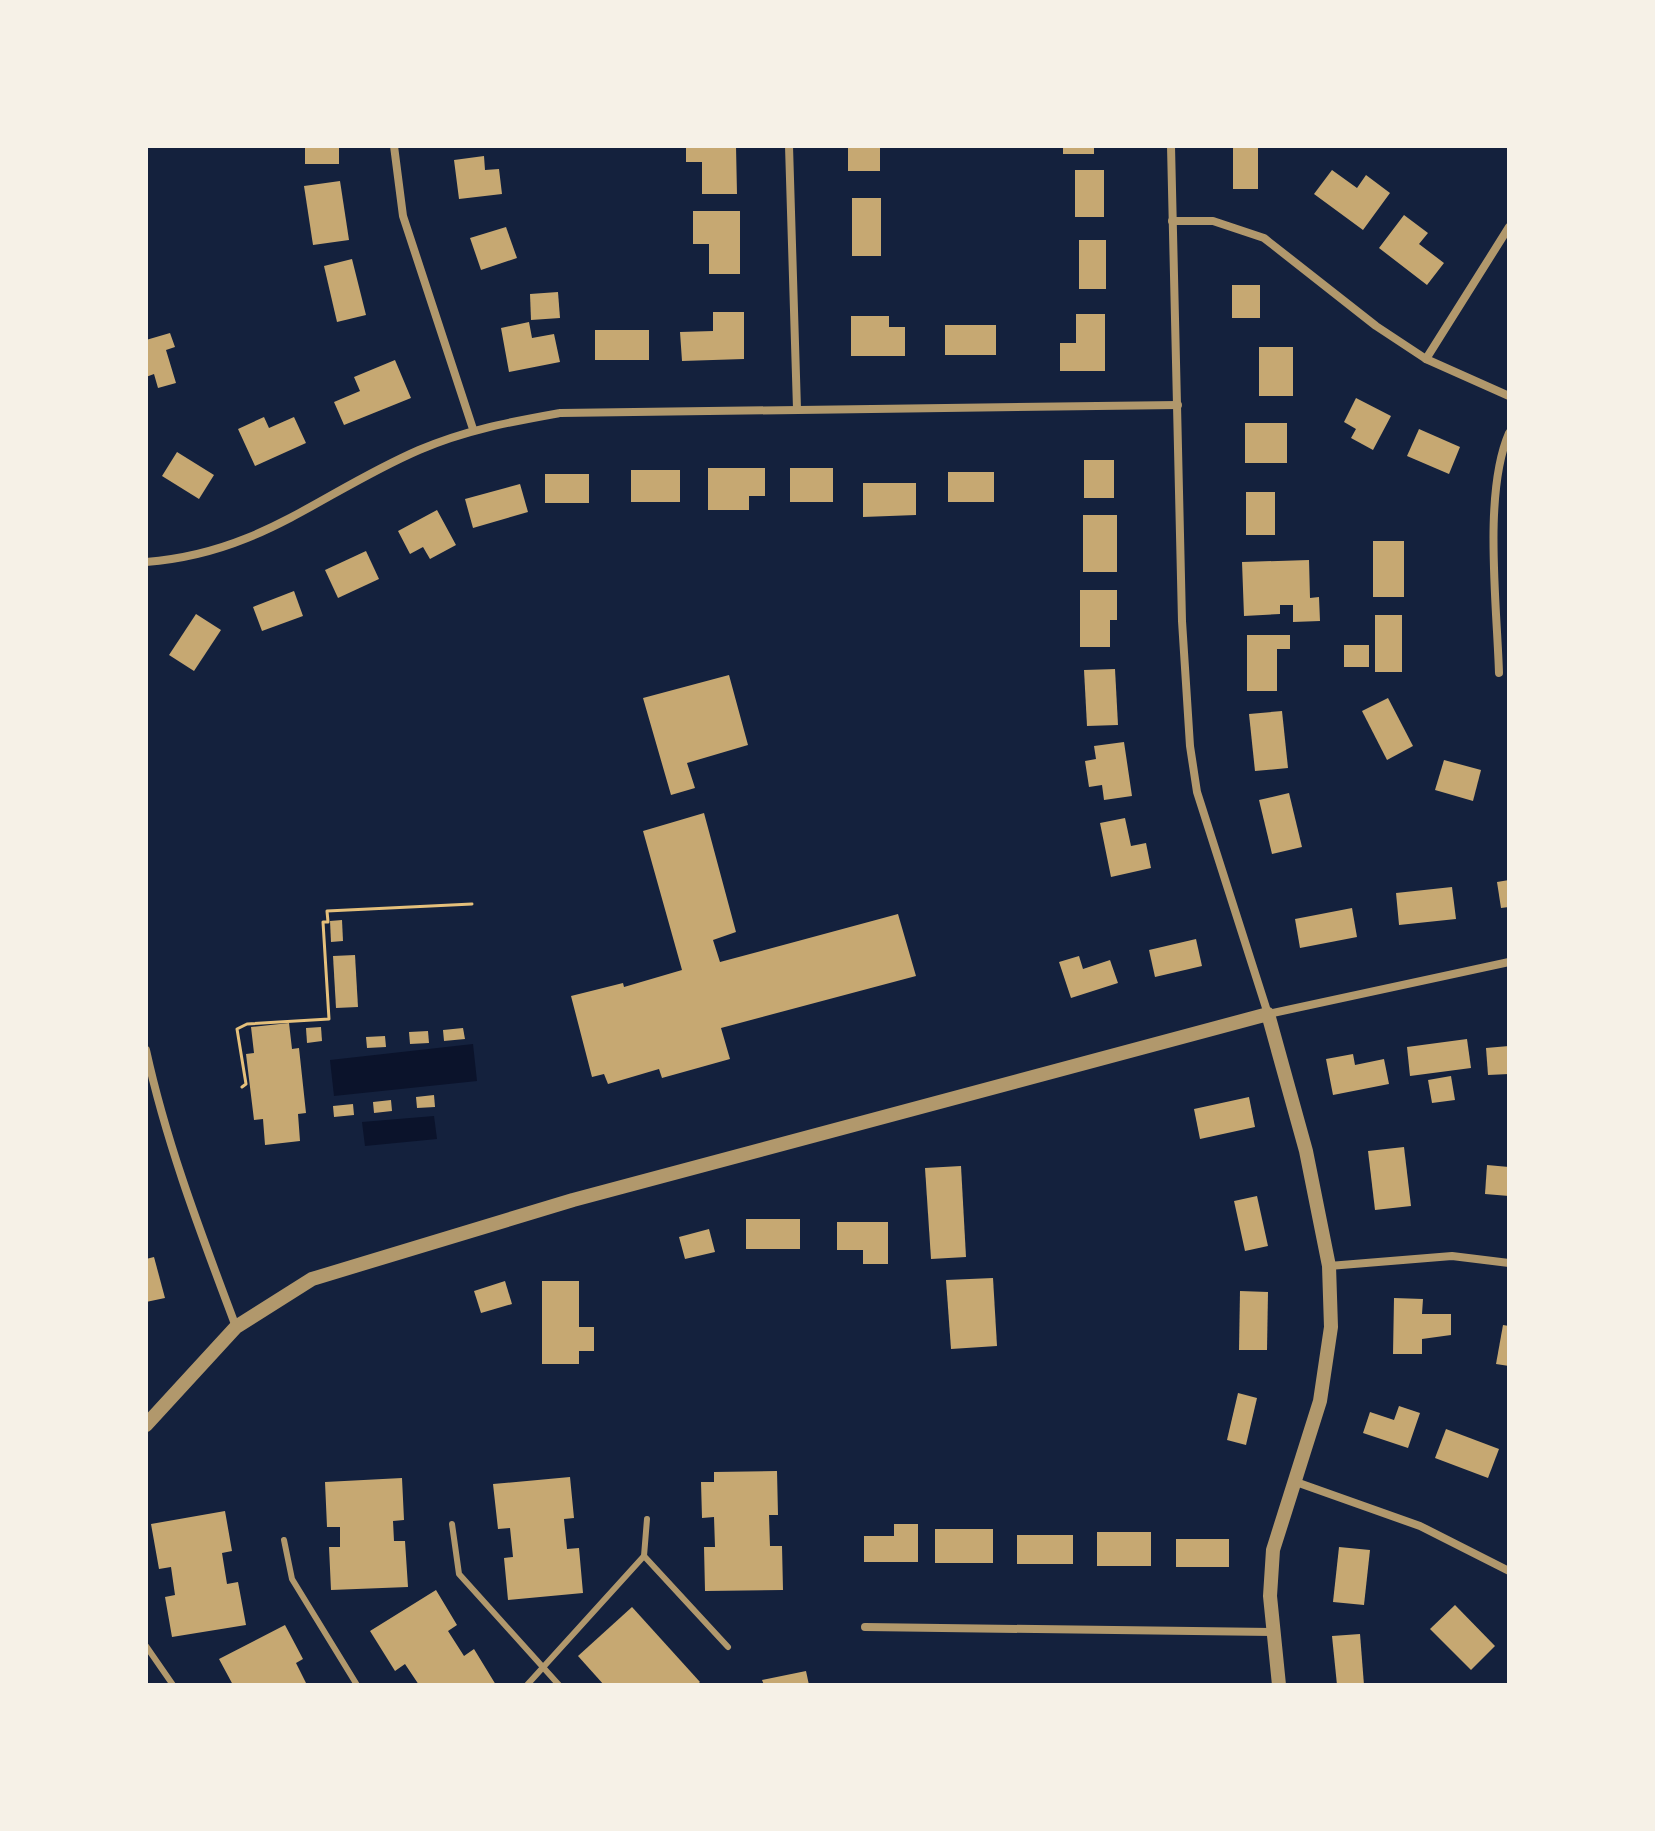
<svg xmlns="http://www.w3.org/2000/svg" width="1655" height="1831" font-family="'Asap Condensed',sans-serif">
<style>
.water{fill:#0b132b}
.building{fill:#c6a872}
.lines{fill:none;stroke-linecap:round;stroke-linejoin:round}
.path{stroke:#e5c07b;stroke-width:3}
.service{stroke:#b1986c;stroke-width:6}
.minor{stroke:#b1986c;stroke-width:8}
.tertiary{stroke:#b1986c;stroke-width:14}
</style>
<rect width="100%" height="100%" fill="#14213d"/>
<g class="water">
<polygon points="473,1044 477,1081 334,1096 330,1060"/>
<polygon points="434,1116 437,1139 365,1146 362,1122"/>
</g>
<g class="building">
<rect x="305" y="146" width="34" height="18"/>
<polygon points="686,146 736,146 737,194 702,194 702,162 686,162"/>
<rect x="848" y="146" width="32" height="25"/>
<rect x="1063" y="146" width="31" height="8"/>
<rect x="1233" y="147" width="25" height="42"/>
<polygon points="484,156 485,170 499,169 502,194 459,199 454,160"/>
<rect x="1075" y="170" width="29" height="47"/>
<polygon points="1332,170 1357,188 1366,175 1390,193 1363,230 1314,194"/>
<polygon points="340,181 349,240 313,245 304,186"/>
<rect x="852" y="198" width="29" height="58"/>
<polygon points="693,211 740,211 740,274 709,274 709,244 693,244"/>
<polygon points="1404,215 1428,233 1419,244 1444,263 1427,285 1379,248"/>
<polygon points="506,227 517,258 481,270 470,238"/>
<rect x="1079" y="240" width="27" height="49"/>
<polygon points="352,259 366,315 337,322 324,266"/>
<rect x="1232" y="285" width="28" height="33"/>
<polygon points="558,292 560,318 531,320 530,294"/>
<polygon points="713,312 744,312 744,359 682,361 680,332 713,331"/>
<polygon points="1076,314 1105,314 1105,371 1060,371 1060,343 1076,343"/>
<polygon points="851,316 889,316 889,327 905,327 905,356 851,356"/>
<polygon points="529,322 532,338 554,334 560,362 509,372 501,328"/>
<rect x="945" y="325" width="51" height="30"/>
<rect x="595" y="330" width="54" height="30"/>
<polygon points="170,333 175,347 166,350 176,383 158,388 154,374 146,377 146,340"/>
<rect x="1259" y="347" width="34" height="49"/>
<polygon points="395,360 411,398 344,425 334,402 360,391 354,377"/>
<polygon points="1356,398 1391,416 1373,450 1351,438 1356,429 1344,422"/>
<polygon points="264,417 269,428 294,417 306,443 255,466 238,429"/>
<rect x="1245" y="423" width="42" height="40"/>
<polygon points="1419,429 1460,447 1449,474 1407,456"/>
<polygon points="177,452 214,475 199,499 162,476"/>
<rect x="1084" y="460" width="30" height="38"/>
<polygon points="708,468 765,468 765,496 749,496 749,510 708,510"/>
<rect x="790" y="468" width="43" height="34"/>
<rect x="631" y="470" width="49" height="32"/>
<rect x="948" y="472" width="46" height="30"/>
<rect x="545" y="474" width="44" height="29"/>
<polygon points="863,483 916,483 916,515 863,517"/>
<polygon points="520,484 528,512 473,528 465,499"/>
<rect x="1246" y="492" width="29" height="43"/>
<polygon points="437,510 456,545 430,559 423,547 410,554 398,531"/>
<rect x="1083" y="515" width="34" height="57"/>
<rect x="1373" y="541" width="31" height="56"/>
<polygon points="366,551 379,579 338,598 325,570"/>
<polygon points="1309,560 1310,598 1319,597 1320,621 1293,622 1293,605 1280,605 1280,614 1244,616 1242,562"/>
<polygon points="1080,590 1117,590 1117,620 1110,620 1110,647 1080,647"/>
<polygon points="294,591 303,616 262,631 253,607"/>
<polygon points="196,614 221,630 194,671 169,655"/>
<rect x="1375" y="615" width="27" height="57"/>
<polygon points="1247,635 1290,635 1290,649 1277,649 1277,691 1247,691"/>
<rect x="1344" y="645" width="25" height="22"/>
<polygon points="1115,669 1118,725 1087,726 1084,670"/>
<polygon points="729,675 748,745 687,763 695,788 671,795 643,698"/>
<polygon points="1388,698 1413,746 1387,760 1362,711"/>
<polygon points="1282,711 1288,768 1255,771 1249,714"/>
<polygon points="1124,742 1132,796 1104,800 1102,785 1089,787 1085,761 1096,759 1094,746"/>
<polygon points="1444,760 1481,770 1473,801 1435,790"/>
<polygon points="1289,793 1302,847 1272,854 1259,800"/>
<polygon points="704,813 736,932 713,940 720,962 898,914 916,976 721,1028 730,1059 662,1078 659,1069 608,1084 604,1074 592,1077 571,996 623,983 624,987 682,970 643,831"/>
<polygon points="1125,818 1131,846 1146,843 1151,868 1111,877 1100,823"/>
<polygon points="1509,880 1509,907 1501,908 1497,882"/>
<polygon points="1452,887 1456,919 1399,925 1396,893"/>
<polygon points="1352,908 1357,937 1300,948 1295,919"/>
<polygon points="342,920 343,941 331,942 330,921"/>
<polygon points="1196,939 1202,966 1155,977 1149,950"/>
<polygon points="355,955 358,1007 336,1008 333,956"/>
<polygon points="1079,956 1083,969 1110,960 1118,983 1071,998 1059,962"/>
<polygon points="289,1023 292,1049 299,1048 306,1113 298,1114 300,1141 265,1145 263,1119 254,1120 246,1054 254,1053 251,1027"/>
<polygon points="321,1027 322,1041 307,1043 306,1028"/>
<polygon points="463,1028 465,1039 444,1041 443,1030"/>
<polygon points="428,1031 429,1043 410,1044 409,1032"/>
<polygon points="385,1036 386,1047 367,1048 366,1037"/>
<polygon points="1467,1039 1471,1068 1410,1076 1407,1047"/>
<polygon points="1509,1046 1509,1074 1488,1075 1486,1048"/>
<polygon points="1353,1054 1355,1065 1384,1059 1389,1084 1333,1095 1326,1059"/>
<polygon points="1451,1076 1455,1100 1432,1103 1428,1080"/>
<polygon points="434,1095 435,1107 417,1108 416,1097"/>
<polygon points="1249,1097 1255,1127 1200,1139 1194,1109"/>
<polygon points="391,1100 392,1111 374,1113 373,1102"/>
<polygon points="353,1104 354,1115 334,1117 333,1106"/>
<polygon points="1404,1147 1411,1206 1375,1210 1368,1151"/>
<polygon points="1487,1165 1509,1167 1509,1196 1485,1194"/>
<polygon points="961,1166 966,1257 931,1259 925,1168"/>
<polygon points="1257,1196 1268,1246 1245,1251 1234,1201"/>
<rect x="746" y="1219" width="54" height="30"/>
<polygon points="837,1222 888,1222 888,1264 863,1264 863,1250 837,1250"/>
<polygon points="709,1229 715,1252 685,1259 679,1237"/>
<polygon points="154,1257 165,1298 146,1302 146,1259"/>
<polygon points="993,1278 997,1346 951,1349 946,1280"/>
<polygon points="505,1281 512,1304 481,1313 474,1291"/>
<polygon points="542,1281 579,1281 579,1327 594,1327 594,1351 579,1351 579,1364 542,1364"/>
<polygon points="1240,1291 1268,1292 1267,1350 1239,1350"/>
<polygon points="1394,1298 1423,1299 1422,1314 1451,1314 1451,1335 1422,1339 1422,1354 1393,1354"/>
<polygon points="1503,1325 1509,1326 1509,1366 1496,1364"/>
<polygon points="1238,1393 1257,1398 1246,1445 1227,1440"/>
<polygon points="1399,1406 1420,1413 1408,1448 1363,1433 1370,1412 1394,1420"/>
<polygon points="1446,1429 1499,1449 1488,1478 1435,1458"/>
<polygon points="777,1471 778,1515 769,1515 770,1546 782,1546 783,1590 705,1591 704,1547 715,1547 714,1517 702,1518 701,1482 714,1482 714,1472"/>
<polygon points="570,1477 574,1518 564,1519 567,1549 579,1548 583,1593 508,1600 504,1558 513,1557 510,1528 498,1529 493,1484"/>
<polygon points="402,1478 404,1520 393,1521 394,1541 405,1541 408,1587 331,1590 329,1547 340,1547 340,1527 327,1527 325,1482"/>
<polygon points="225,1511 232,1551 222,1553 227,1584 238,1582 246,1625 172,1637 165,1597 175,1595 171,1567 159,1569 151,1524"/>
<polygon points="894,1524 918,1524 918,1562 864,1562 864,1536 894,1536"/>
<rect x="935" y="1529" width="58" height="34"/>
<rect x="1097" y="1532" width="54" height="34"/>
<rect x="1017" y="1535" width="56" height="29"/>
<rect x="1176" y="1539" width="53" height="28"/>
<polygon points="1339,1547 1370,1550 1364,1605 1333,1602"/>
<polygon points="436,1590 457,1625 448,1631 464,1656 474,1649 496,1685 419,1685 405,1664 395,1671 370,1631"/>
<polygon points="1455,1605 1495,1646 1471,1670 1430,1629"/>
<polygon points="632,1607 700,1682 697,1685 604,1685 578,1656"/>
<polygon points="285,1625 303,1659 296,1663 307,1685 233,1685 219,1659"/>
<polygon points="1360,1634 1364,1685 1337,1685 1332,1636"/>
<polygon points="806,1671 809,1685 764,1685 762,1680"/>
</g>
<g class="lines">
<polyline class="path" points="242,1087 246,1084 237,1029 247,1024 329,1019 323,922 328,922 327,911 472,904"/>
<g class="service">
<polyline points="452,1524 459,1574 559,1685"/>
<polyline points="284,1540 292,1579 357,1685"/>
<polyline points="644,1556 728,1647"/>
<polyline points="146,1646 173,1685"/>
<polyline points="527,1685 644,1556 647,1519"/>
</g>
<g class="minor">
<polyline points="394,146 403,216 473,429"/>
<polyline points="789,146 797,409"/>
<polyline points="1171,146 1182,621 1190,746 1197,792 1268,1014 1509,962"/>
<polyline points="1172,221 1213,221 1264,238 1376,326 1426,359 1509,396"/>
<polyline points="1426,359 1509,227"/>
<path d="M146 562C261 553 320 493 419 450 465 430 510 422 560 413L1178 405"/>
<path d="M1499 673C1497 606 1483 493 1509 433"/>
<path d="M146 1050C167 1146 202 1236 236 1327"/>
<polyline points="1329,1266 1452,1256 1509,1263"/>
<polyline points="1296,1482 1420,1526 1509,1571"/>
<polyline points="865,1627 1272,1632"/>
</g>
<polyline class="tertiary" points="146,1425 236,1327 312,1279 573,1200 1268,1014 1306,1151 1329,1266 1331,1327 1320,1401 1273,1550 1270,1596 1279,1685"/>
</g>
<rect width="1655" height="1831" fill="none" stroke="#f6f1e7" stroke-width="296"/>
</svg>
